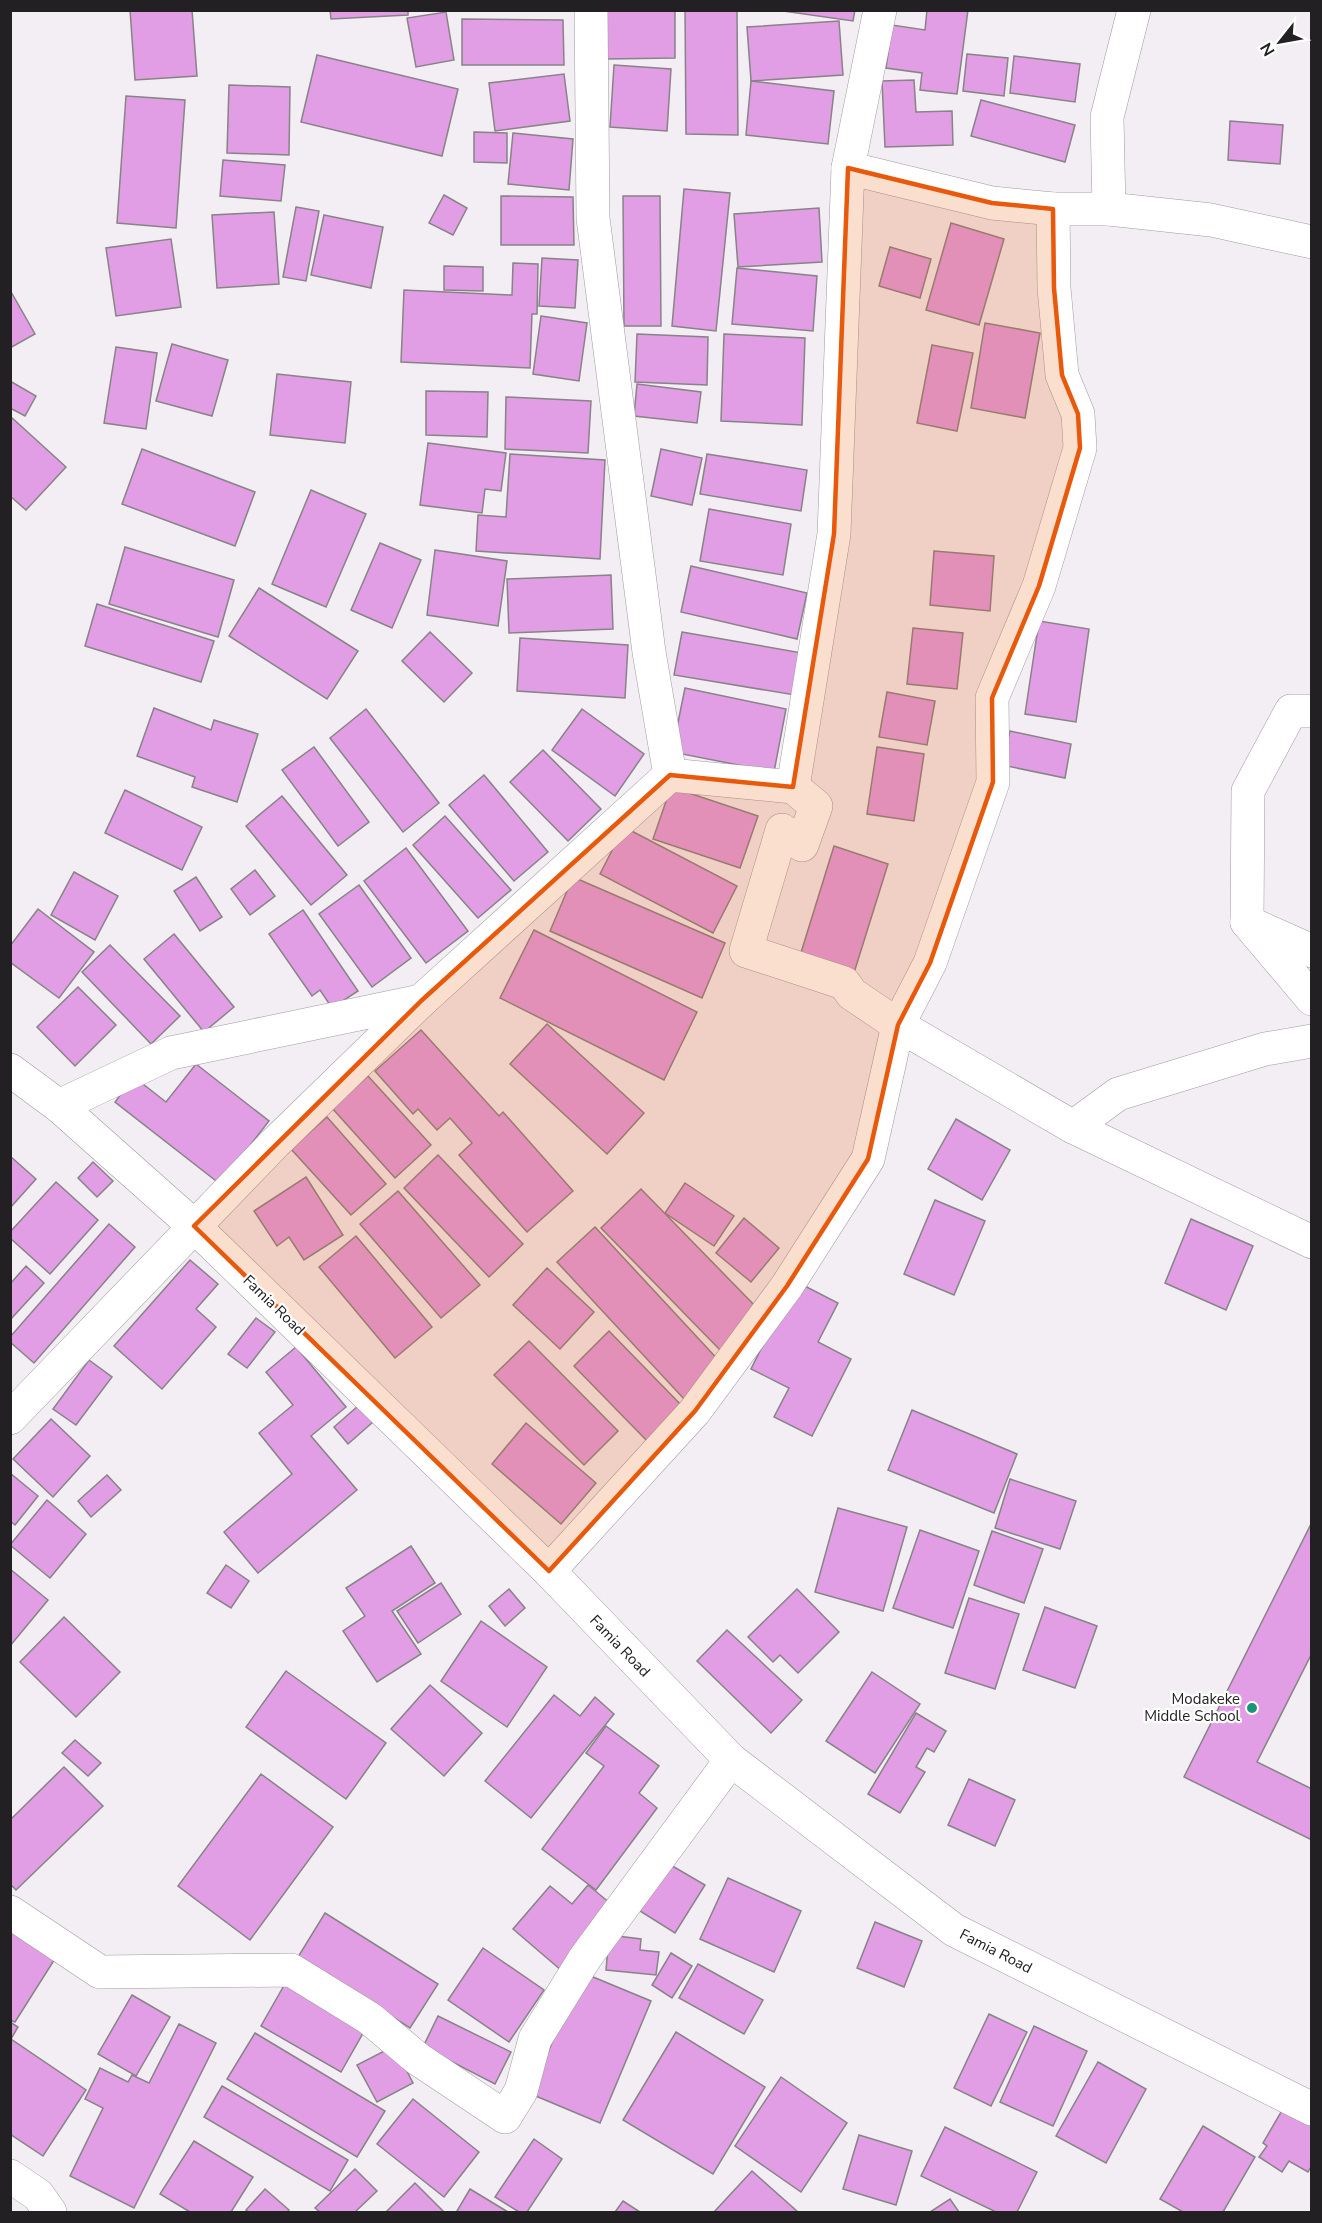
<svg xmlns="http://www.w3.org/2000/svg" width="1322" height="2223" font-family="'Nunito Sans',sans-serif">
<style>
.building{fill:#e19ee4;stroke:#878387;stroke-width:1.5}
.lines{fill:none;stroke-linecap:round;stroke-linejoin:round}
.minor-casing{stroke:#a09ba0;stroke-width:34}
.minor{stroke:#fff;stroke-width:33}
.marked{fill:#e8590c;fill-opacity:0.2;stroke:#e8590c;stroke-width:4.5;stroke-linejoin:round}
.poi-dot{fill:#19957c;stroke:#fff;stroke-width:2}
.labels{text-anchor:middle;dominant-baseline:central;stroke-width:4.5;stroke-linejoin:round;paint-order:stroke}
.street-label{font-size:15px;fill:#222022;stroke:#fff}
.poi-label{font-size:15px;fill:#222022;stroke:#fff;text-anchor:end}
</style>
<rect width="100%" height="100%" fill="#f3eef4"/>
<g class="building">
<polygon points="130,10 192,10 197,76 135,80"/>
<polygon points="330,10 408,10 408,15 331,19"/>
<polygon points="606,10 675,10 675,58 606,59"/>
<polygon points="685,10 737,10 738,135 686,134"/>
<polygon points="776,10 855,10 853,21"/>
<polygon points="927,10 968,10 957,94 920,90 922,73 886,68 892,25 925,30"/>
<polygon points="446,12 454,60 416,67 407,18"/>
<polygon points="462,19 563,20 564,65 462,65"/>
<polygon points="839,21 843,75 751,81 747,27"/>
<polygon points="967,54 1008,58 1004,96 963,91"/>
<polygon points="317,55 458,89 442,156 301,122"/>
<polygon points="1014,56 1080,64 1075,102 1010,93"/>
<polygon points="614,65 671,69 667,131 610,127"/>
<polygon points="564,74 570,121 495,131 489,83"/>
<polygon points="914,80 916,112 952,111 953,145 885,147 882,81"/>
<polygon points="751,81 834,91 828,144 746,135"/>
<polygon points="229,85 290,87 289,155 227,153"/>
<polygon points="126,96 185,100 176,228 117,223"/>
<polygon points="981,100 1075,125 1065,162 971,136"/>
<polygon points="1230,121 1283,125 1280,164 1228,160"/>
<polygon points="474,132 507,133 507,163 474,162"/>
<polygon points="513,133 573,139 569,190 508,184"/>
<polygon points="223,160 285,165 281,201 220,196"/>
<polygon points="684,189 730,193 716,331 672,326"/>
<polygon points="444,195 467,208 453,235 429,223"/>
<polygon points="501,196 573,197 574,245 501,245"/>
<polygon points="623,196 660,196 661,326 624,326"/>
<polygon points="296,207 319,211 306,281 283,277"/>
<polygon points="819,208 822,262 738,267 734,214"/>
<polygon points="274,212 279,284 217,288 212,215"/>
<polygon points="324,215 383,227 371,288 311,275"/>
<polygon points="951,223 1004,239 979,325 926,310"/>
<polygon points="171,239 181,307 116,316 106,248"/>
<polygon points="890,247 931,259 920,298 879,286"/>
<polygon points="542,258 578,260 575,308 539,306"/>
<polygon points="513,263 538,264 537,314 532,314 530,368 401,362 404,290 512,295"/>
<polygon points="444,266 483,267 483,291 444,290"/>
<polygon points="737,268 817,276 813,331 732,324"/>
<polygon points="10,290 35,334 10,348"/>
<polygon points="541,316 587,323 579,381 533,374"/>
<polygon points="985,323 1040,333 1025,418 971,408"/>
<polygon points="637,334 708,337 707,385 635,382"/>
<polygon points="724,334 805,338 802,425 721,421"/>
<polygon points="172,344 228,360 212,416 156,401"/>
<polygon points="932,345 973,353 957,431 917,423"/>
<polygon points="116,347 157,353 146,429 104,423"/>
<polygon points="277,374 351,382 345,443 270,435"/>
<polygon points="10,381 36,396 25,416 10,408"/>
<polygon points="637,384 701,392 697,423 634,416"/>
<polygon points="426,391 488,392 487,437 426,435"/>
<polygon points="506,397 591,401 588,453 505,449"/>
<polygon points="10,416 66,467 26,510 10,496"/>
<polygon points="428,443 506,453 501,491 485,489 482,513 420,505"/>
<polygon points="142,449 255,492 235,546 122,504"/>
<polygon points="661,449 702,458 692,505 651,496"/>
<polygon points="510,454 605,460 600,559 476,551 478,515 506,517"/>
<polygon points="707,454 807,470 801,511 700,494"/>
<polygon points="311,490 366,514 326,607 272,584"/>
<polygon points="709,509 791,524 783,575 700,561"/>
<polygon points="380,543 421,560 392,628 351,610"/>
<polygon points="125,547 234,580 218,637 109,604"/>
<polygon points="435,550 507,561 498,626 427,615"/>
<polygon points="934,551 994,556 990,611 930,605"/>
<polygon points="691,566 807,593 797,639 681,612"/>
<polygon points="611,575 613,629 509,633 507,579"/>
<polygon points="259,588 358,651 327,699 229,636"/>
<polygon points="97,604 214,641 201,682 85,646"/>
<polygon points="1039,621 1089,629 1076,722 1025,714"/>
<polygon points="913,628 963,633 957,689 907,684"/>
<polygon points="430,632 472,673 444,702 402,661"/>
<polygon points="682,632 808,654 801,696 674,675"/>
<polygon points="520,638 628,645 625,698 517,691"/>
<polygon points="685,688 786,709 774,772 672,752"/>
<polygon points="887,692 935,701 927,745 879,737"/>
<polygon points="154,708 211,730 214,720 258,734 237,802 192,787 195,777 137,756"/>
<polygon points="366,709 439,803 403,832 330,738"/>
<polygon points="582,709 644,754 615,796 552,750"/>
<polygon points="1010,731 1071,744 1065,778 1002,765"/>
<polygon points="314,747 369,822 338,846 282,770"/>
<polygon points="877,747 924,754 914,821 867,814"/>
<polygon points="543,750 601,809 568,841 510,782"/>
<polygon points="484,775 548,852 514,881 449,805"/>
<polygon points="671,787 758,816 740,868 653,839"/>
<polygon points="125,790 202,827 182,870 105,833"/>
<polygon points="282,796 347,875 311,905 246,826"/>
<polygon points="445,816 511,890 478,918 413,845"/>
<polygon points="624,827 737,886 713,933 600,874"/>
<polygon points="834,846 888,864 853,976 799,959"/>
<polygon points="406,848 468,931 426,963 364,881"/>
<polygon points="255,870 275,896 250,915 231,889"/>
<polygon points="74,872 118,896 95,940 51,915"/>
<polygon points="196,877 222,917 200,931 174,891"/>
<polygon points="573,877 725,943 702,998 550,931"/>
<polygon points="359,885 411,958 372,987 319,914"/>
<polygon points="38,909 94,952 59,998 10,962 10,946"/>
<polygon points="303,910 358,991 332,1008 320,990 312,996 269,934"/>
<polygon points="534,930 697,1012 664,1080 500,998"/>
<polygon points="174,934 234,1007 204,1032 144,959"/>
<polygon points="110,945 180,1016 151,1044 82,972"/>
<polygon points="78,987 116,1025 75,1066 37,1027"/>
<polygon points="547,1024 644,1113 607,1154 510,1064"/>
<polygon points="421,1030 499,1116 503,1112 573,1191 527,1232 459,1155 472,1143 450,1118 437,1130 418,1109 413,1114 375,1071"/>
<polygon points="196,1064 269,1121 220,1184 115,1102 134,1077 166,1102"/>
<polygon points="368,1076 431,1145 395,1178 332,1108"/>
<polygon points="327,1117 386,1184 351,1215 291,1149"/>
<polygon points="956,1119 1010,1150 982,1200 928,1169"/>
<polygon points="438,1155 523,1244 489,1277 404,1188"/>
<polygon points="10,1156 36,1179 10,1208"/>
<polygon points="93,1162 113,1181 97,1197 78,1178"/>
<polygon points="306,1177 343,1235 304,1260 289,1237 277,1246 254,1211"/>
<polygon points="56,1182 98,1220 50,1274 10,1238 10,1232"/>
<polygon points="685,1183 734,1216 714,1246 665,1213"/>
<polygon points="641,1189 761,1312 721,1351 601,1228"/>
<polygon points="398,1191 480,1285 441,1318 360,1224"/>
<polygon points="935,1200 985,1221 954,1295 904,1274"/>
<polygon points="744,1218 779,1248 751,1282 716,1253"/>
<polygon points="1191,1219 1253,1246 1226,1310 1165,1283"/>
<polygon points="109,1224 135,1247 34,1363 10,1342 10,1337"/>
<polygon points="595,1227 722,1364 684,1399 557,1262"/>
<polygon points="356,1236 432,1327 395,1358 319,1267"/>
<polygon points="190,1260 218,1284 196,1309 216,1327 162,1389 114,1346"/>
<polygon points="26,1266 44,1283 10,1320 10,1284"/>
<polygon points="547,1268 594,1312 560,1349 513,1305"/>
<polygon points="795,1281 838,1303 818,1342 851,1359 812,1436 774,1417 789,1388 751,1369"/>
<polygon points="256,1318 275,1332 247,1368 228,1354"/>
<polygon points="609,1331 683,1407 648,1442 574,1366"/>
<polygon points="529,1341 618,1431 584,1465 494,1375"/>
<polygon points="296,1347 346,1407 311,1436 357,1490 258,1573 224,1532 292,1474 259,1433 293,1405 266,1372"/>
<polygon points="89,1360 112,1377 76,1425 53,1409"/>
<polygon points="358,1406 373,1422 348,1444 334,1427"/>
<polygon points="912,1410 1017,1454 994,1513 888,1470"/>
<polygon points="51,1419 90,1456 53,1497 13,1459"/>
<polygon points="526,1423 596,1483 561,1524 492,1464"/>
<polygon points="10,1473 38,1496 15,1525 10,1521"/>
<polygon points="107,1475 121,1490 91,1517 78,1501"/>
<polygon points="1010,1479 1076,1501 1060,1549 995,1528"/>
<polygon points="47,1500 86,1534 50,1578 10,1545"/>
<polygon points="838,1508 907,1527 883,1611 815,1592"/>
<polygon points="1312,1522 1312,1653 1257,1762 1312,1789 1312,1840 1184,1777"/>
<polygon points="920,1530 979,1551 953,1628 893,1608"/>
<polygon points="992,1531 1043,1549 1024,1603 974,1585"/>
<polygon points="411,1546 435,1583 392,1611 421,1654 377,1682 343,1631 365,1616 346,1588"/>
<polygon points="226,1565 249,1581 231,1608 207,1593"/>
<polygon points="10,1569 48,1600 10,1646"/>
<polygon points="441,1583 461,1614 418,1643 397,1611"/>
<polygon points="509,1589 525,1608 505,1626 489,1606"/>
<polygon points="797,1589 839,1632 798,1673 780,1655 773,1662 748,1637"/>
<polygon points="969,1598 1019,1614 995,1689 945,1673"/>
<polygon points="1045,1607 1097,1626 1075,1688 1023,1670"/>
<polygon points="64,1617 120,1672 76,1717 20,1662"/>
<polygon points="481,1621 547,1667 507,1727 441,1681"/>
<polygon points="727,1630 802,1700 771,1733 697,1661"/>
<polygon points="286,1671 386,1743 346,1799 246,1727"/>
<polygon points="872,1672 920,1704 875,1773 826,1741"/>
<polygon points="430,1685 482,1733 444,1776 391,1729"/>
<polygon points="554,1695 580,1716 595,1697 614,1714 531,1818 485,1781"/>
<polygon points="916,1713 946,1731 934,1752 927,1748 916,1767 925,1772 900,1813 868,1794"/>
<polygon points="606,1726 659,1766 639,1793 657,1808 596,1890 542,1849 604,1766 586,1753"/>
<polygon points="75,1740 101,1763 88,1776 62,1753"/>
<polygon points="64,1767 103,1806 16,1890 10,1884 10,1820"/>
<polygon points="261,1774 333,1827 250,1940 178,1886"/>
<polygon points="969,1779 1015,1800 995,1846 948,1825"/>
<polygon points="669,1864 705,1885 675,1933 640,1911"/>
<polygon points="728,1878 801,1911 774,1972 700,1939"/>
<polygon points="588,1885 616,1908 562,1971 513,1929 550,1886 572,1904"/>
<polygon points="325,1913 438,1984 410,2028 298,1957"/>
<polygon points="875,1922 922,1941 904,1987 857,1968"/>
<polygon points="10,1923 58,1954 15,2022 10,2020"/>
<polygon points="609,1935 641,1939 640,1950 659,1952 656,1975 606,1970"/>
<polygon points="483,1948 544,1990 509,2042 448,2000"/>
<polygon points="671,1953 692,1966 672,1998 652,1985"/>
<polygon points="698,1964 763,2000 744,2034 679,1998"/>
<polygon points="581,1972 651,2001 600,2123 531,2094"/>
<polygon points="286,1982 366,2028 341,2072 261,2026"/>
<polygon points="132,1995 170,2017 136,2076 98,2054"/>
<polygon points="989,2014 1027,2032 991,2106 954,2088"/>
<polygon points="438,2016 511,2052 495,2084 423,2047"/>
<polygon points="10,2022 18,2027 11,2039 86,2090 43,2156 10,2134"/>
<polygon points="179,2024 216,2043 134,2208 70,2176 103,2108 85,2099 100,2068 128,2082 132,2075 149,2083"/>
<polygon points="1034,2026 1087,2051 1053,2126 1000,2102"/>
<polygon points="676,2032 765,2087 713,2174 623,2120"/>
<polygon points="255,2033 385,2111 357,2157 227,2079"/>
<polygon points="394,2046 413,2083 377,2102 357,2065"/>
<polygon points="1098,2062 1146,2089 1106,2163 1056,2136"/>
<polygon points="781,2077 847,2123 801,2192 735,2146"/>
<polygon points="222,2086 348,2160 330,2191 204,2117"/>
<polygon points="413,2099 479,2152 444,2197 377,2144"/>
<polygon points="1288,2100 1312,2114 1312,2165 1308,2172 1289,2161 1282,2172 1259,2157 1267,2146 1263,2143"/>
<polygon points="1203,2126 1255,2157 1223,2212 1183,2212 1160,2199"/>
<polygon points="945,2127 1037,2172 1017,2212 996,2212 921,2176"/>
<polygon points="859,2135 912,2151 896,2205 843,2189"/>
<polygon points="534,2139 562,2159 527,2212 519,2212 495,2197"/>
<polygon points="194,2141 253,2177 231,2212 190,2212 160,2194"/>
<polygon points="355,2169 377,2191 355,2212 320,2212 315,2208"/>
<polygon points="752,2171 798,2212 714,2212"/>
<polygon points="415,2183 444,2212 386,2212"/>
<polygon points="265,2189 289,2210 287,2212 249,2212 246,2210"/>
<polygon points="470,2189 508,2212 459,2212 457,2211"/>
<polygon points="950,2199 959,2212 930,2212"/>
<polygon points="623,2201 640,2212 615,2212"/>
</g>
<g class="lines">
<g class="minor-casing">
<g id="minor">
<polyline points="848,168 992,203 1053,209 1109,209 1211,220 1312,242"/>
<polyline points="1109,209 1107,117 1134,10"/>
<polyline points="670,775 793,787 834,534 848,168 880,10"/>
<polyline points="793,787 816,806 802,845 782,830 746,951 844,983 852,994 898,1025 1073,1127 1312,1242"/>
<polyline points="1247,922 1248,791 1291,711 1312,711"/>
<polyline points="1312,951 1247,922 1312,999"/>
<polyline points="10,1070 59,1106 194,1226 549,1571 731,1760 954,1930 1312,2109"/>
<polyline points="59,1106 171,1053 421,1001"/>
<polyline points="1073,1127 1118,1094 1265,1049 1312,1041"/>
<polyline points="10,1418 275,1143 421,1001 670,775 649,652 593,218 591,10"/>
<polyline points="549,1571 695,1411 787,1286 868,1159 898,1025 930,963 993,782 992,698 1039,586 1080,448 1078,414 1062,375 1054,288 1053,209"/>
<polyline points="10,1912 100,1972 291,1970 369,2018 418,2059 505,2117 521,2091 535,2039 585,1958 731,1760"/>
<polyline points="10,2176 38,2195 50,2212"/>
</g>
</g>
<use href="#minor" class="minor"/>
</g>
<path class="marked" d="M848 168 992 203 1053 209 1054 288 1062 375 1078 414 1080 448 1039 586 992 698 993 782 930 963 898 1025 868 1159 787 1286 695 1411 549 1571 194 1226 421 1001 670 775 793 787 834 534Z"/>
<circle class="poi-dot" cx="1252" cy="1708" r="6"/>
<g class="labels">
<g class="street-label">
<text transform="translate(274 1305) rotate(44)">Famia Road</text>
<text transform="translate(620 1646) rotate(46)">Famia Road</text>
<text transform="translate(996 1951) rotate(27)">Famia Road</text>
</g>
<g class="poi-label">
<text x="1240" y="1699">Modakeke<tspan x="1240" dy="17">Middle School</tspan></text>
</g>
</g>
<rect width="1322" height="2223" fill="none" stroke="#222022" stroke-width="24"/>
<g transform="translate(1280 42) rotate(239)" stroke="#ffffff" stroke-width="4.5" paint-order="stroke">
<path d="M0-4.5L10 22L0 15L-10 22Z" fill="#222022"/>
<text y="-9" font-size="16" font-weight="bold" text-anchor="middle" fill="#222022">N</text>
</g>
</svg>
